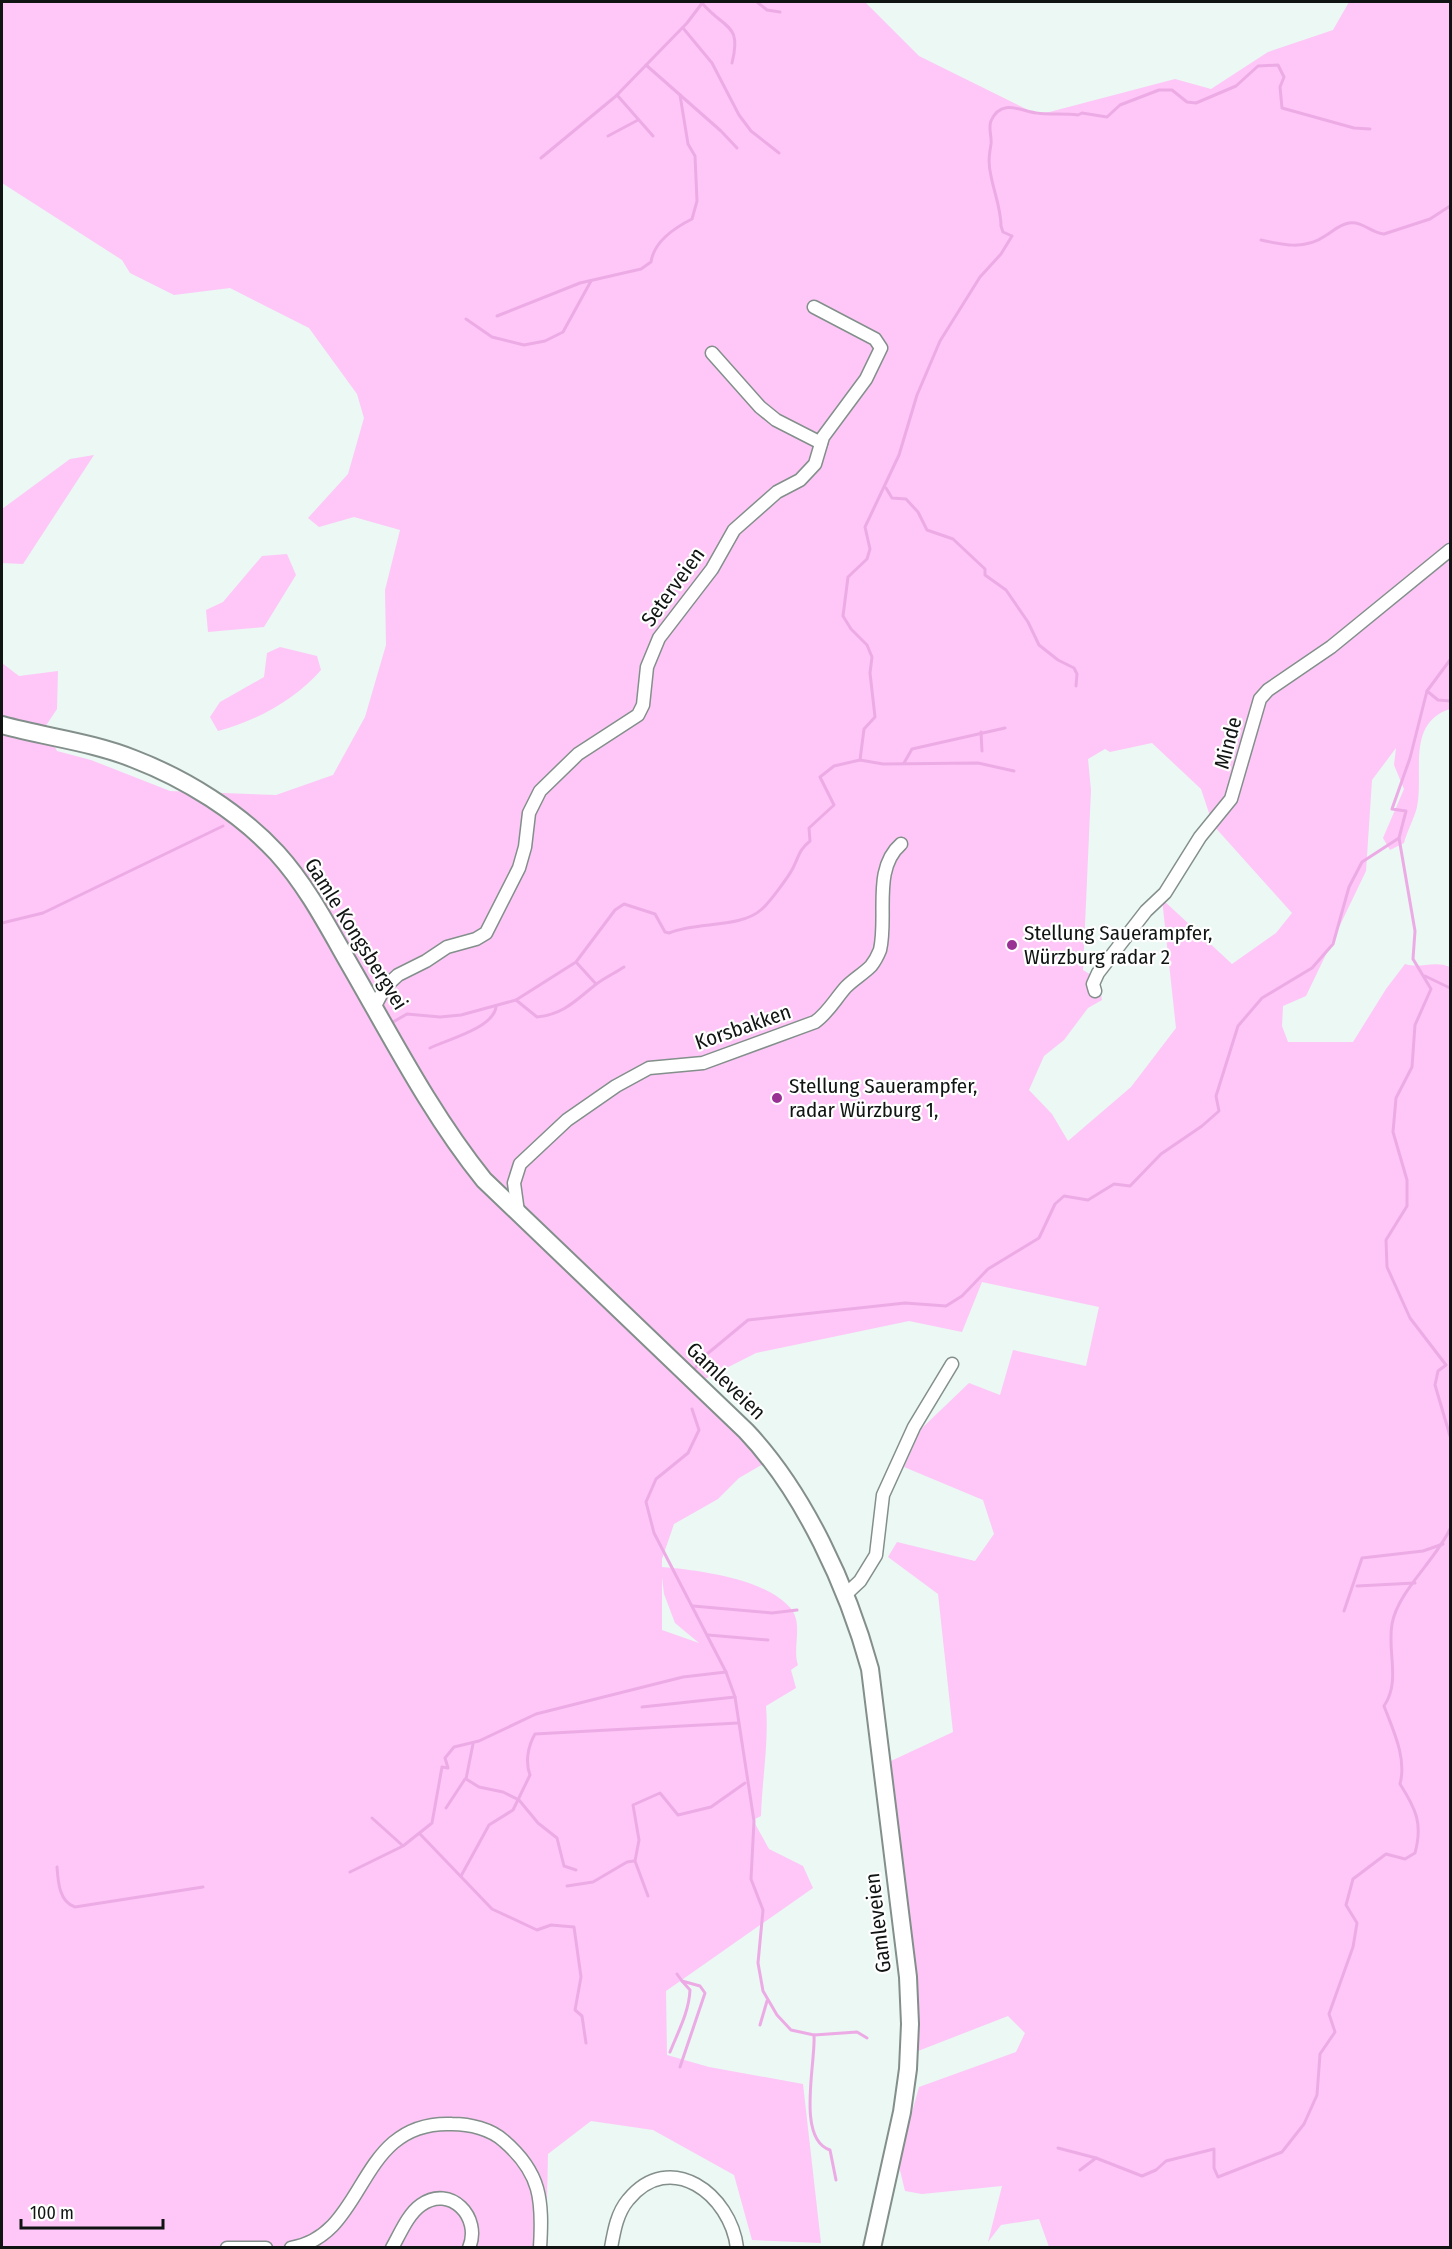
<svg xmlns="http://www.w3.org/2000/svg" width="1452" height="2249" font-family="'Fira Sans Condensed',sans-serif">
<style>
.green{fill:#fec7f7;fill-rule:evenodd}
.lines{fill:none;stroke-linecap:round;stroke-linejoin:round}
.stream{stroke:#edabe6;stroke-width:3}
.street-casing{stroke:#838f8b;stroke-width:15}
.secondary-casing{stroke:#838f8b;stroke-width:20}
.street{stroke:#fff;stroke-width:12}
.secondary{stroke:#fff;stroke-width:16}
.poi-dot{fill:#993093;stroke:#fff;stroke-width:2}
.labels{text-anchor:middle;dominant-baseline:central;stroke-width:4.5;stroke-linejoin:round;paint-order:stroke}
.street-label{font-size:21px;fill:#101513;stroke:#fff}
.poi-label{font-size:21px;fill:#101513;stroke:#fff;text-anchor:start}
</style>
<rect width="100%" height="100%" fill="#ebf8f4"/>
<g class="green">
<path d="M2 2H865L919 56 1038 115 1175 79 1211 89 1268 52 1333 30 1349 2H1450V709C1406 723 1424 773 1417 807 1414 819 1407 831 1404 843L1390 850 1383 838 1404 789 1394 765 1396 748 1372 780 1366 871 1306 996 1283 1006 1282 1026 1288 1042H1353L1386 989 1405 964C1420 969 1434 960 1450 967V2247H1049L1039 2219 1001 2225 988 2242 1002 2186 922 2194 905 2191 898 2162 919 2087 1016 2052 1025 2033 1008 2016 918 2051 916 1983 891 1761 953 1732 938 1594 888 1557 897 1542 975 1561 994 1534 983 1500 904 1467 921 1429 969 1383 1000 1395 1013 1350 1086 1366 1099 1307 982 1282 962 1332 909 1321 756 1353 691 1386 765 1463 739 1478 718 1499 674 1524 662 1559V1567C698 1570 769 1579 792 1610 803 1626 792 1648 798 1665L791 1670 796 1688 766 1706C769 1743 762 1779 761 1816L753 1820 769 1849 803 1866 813 1888 666 1991 667 2055 709 2067 803 2084 821 2243 752 2240 734 2175 653 2130 591 2121 548 2154 546 2247H2V663L19 676 58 671 57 709 45 727 57 751 91 760 170 791 276 795 333 775 365 717 386 645 385 590 400 530 354 517 319 527 308 518 348 474 364 418 357 394 309 328 230 288 174 295 130 273 122 260 2 183ZM1152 743 1201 789 1213 825 1292 913 1276 933 1232 964 1162 899 1176 1028 1131 1087 1068 1141 1052 1114 1029 1090 1044 1056 1064 1040 1088 1008 1102 1000 1098 979 1083 970 1091 790 1088 759 1105 749 1110 752ZM662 1577 664 1594 675 1623 699 1643 662 1630Z"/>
<polygon points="94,455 23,564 2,563 2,509 70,459"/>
<polygon points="287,554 296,575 264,627 208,632 206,610 223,602 262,556"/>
<path d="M280 647 317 656 321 670C295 700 256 721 218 731L210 717 220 702 264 677 267 653Z"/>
</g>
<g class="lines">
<g class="stream">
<polyline points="757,2 767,10 780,12"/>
<path d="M702 3C725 30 742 23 732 63"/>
<polyline points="683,28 712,63 739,115 751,131 779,153"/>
<polyline points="646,65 721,131 737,148"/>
<polyline points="617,95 653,136"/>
<polyline points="608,136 638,120"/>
<polyline points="541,158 616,96 687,23 703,2"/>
<path d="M1261 240C1283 245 1305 250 1325 236 1334 231 1338 225 1349 223 1363 221 1371 233 1384 234L1430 219 1450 206"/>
<path d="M497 316 580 283 641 269 651 262C654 241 674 228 692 219L697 201 695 156 688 144 680 95"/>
<polyline points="466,319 492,337 524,345 545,341 563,332 591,281"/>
<polyline points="886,488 892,498 906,499 918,512 927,530 953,539 985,569 985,575 1006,590 1028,622 1039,645 1058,660 1074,668 1077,674 1076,686"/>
<polyline points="1427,691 1438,700 1450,701"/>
<polyline points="981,732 982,751"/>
<path d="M860 760 864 729 875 717 870 673 872 657 867 645 851 629 843 616 848 577 867 559 870 549 865 527 899 455 917 395 940 341 980 277 1001 254 1012 236 1003 232 1001 226C1001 209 994 192 991 176 988 163 989 156 991 144 992 137 988 127 991 121 1001 98 1021 111 1036 113 1050 115 1064 113 1078 115L1082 113 1107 117 1120 105 1159 90H1172L1187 102 1196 103 1236 86 1258 66 1278 65 1284 77 1280 87 1282 108 1354 128 1370 129"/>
<polyline points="904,763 912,749 1005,728"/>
<polyline points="1399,838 1415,931 1413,959 1431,989 1415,1025 1412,1067 1396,1098 1393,1132 1407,1180 1407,1206 1386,1240 1387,1267 1410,1318 1446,1365 1438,1371 1435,1385 1450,1436"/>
<polyline points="2,923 43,913 223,826"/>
<polyline points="576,962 596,984"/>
<polyline points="1425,976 1450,988"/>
<path d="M516 1000 537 1017C564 1014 575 1001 595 985 604 978 615 973 624 967"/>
<path d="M393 1022 407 1014 440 1017 461 1015 516 1000 576 962 615 910 624 904 655 914 665 932 669 933C697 921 740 929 762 909 770 902 789 876 793 868 799 856 799 850 810 841L809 828 834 805 820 777 834 766 860 760 883 764 978 763 1014 771"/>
<path d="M430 1048C449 1039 493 1028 496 1007"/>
<polyline points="692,1372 707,1354 748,1320 905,1303 946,1306 962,1296 988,1269 1039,1238 1055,1204 1064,1196 1088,1200 1114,1184 1130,1186 1161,1154 1202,1126 1219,1111 1216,1096 1238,1026 1262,998 1312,968 1333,944 1349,887 1362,862 1399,838 1406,811 1392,809 1410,758 1427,691 1450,660"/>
<polyline points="692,1409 699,1430 688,1453 656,1479 646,1502 654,1533 726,1672 735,1697 754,1821 751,1879 763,1910 758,1963 763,1991 777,2015 791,2030 814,2035 857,2032 867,2038"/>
<polyline points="1357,1586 1415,1583"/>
<polyline points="693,1606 772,1613 797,1610"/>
<polyline points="1344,1611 1362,1558 1423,1551 1443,1544"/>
<polyline points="708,1635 768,1640"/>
<polyline points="642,1707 735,1697"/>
<polyline points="473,1744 466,1779 479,1787 503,1792 519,1800 538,1823 557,1838 564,1866 576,1870"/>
<polyline points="446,1808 465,1779"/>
<polyline points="372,1818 402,1845"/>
<polyline points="420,1834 492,1909 537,1930 551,1925 574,1927 581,1977 575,2010 582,2016 586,2043"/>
<path d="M57 1867C58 1881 59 1902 75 1907L203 1887"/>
<polyline points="350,1872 403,1846 432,1823 442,1767 448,1768 445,1758 454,1747 479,1741 536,1714 683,1677 726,1672"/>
<path d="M461 1876 489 1825 513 1810 530 1775C525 1762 528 1746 535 1734L738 1723"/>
<polyline points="567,1886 593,1882 627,1862 634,1861"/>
<polyline points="648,1896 635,1861 639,1840 633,1805 660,1793 678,1815 711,1807 745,1783"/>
<polyline points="677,1974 682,1981 700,1986 705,1993 680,2067"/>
<polyline points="760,2025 767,2001"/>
<path d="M814 2035C816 2062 796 2139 830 2150L836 2180"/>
<path d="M670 2052C678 2032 689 2012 690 1990L682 1981"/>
<polyline points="1058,2148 1096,2158"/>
<path d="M1080 2170 1096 2158 1142 2176 1156 2170 1166 2161 1214 2149V2168L1218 2177 1282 2152 1304 2124 1317 2095 1320 2054 1335 2032 1329 2014 1353 1947 1357 1923 1346 1905 1353 1879 1386 1854 1405 1859 1415 1853C1423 1824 1416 1809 1400 1784 1407 1758 1393 1730 1384 1706 1401 1681 1387 1652 1392 1624 1398 1591 1435 1561 1450 1529"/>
</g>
<g class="street-casing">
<g id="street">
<polyline points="712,353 760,407 776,420 821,443"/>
<polyline points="1095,991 1093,984 1098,973 1146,911 1165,893 1200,837 1231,799 1260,699 1268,690 1331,647 1450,550"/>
<polyline points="375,1006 385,987 398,975 426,961 447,947 476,939 486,933 519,868 525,847 529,813 540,791 578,754 638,715 643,705 647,667 659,638 712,569 734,530 777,492 800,480 815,464 823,437 866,379 881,348 875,339 814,307"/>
<path d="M518 1212 514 1183 520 1164 567 1120 616 1086 649 1068 703 1063 815 1022C828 1013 836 998 846 987 854 979 863 974 871 966 875 961 878 955 880 950 888 916 872 869 901 844"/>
<polyline points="844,1596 860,1581 876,1555 883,1495 914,1427 952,1364"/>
<polyline points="227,2248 266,2248"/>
<path d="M291 2248C369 2235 355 2120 452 2124 470 2124 491 2129 504 2141 541 2173 543 2200 540 2248"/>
<path d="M392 2248C400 2234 408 2214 421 2205 450 2184 482 2217 469 2248"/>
<path d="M611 2248C614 2231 617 2213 628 2200 670 2148 731 2195 737 2248"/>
</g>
</g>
<g class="secondary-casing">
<path id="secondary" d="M2 725C45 737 92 742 134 759 186 779 239 812 277 853 306 885 326 923 347 960 390 1034 430 1113 484 1180L746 1431C804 1492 848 1588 870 1669L908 1977 910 2024 908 2069 902 2112 872 2248"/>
</g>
<use href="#street" class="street"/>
<use href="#secondary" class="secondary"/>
</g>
<g class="poi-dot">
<circle cx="1012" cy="945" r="6"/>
<circle cx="777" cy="1098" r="6"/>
</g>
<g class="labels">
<g class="street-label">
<text transform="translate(673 587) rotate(-54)">Seterveien</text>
<text transform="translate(1228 743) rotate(-75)">Minde</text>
<text transform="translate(356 934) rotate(58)">Gamle Kongsbergvei</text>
<text transform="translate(743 1027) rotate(-19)">Korsbakken</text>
<text transform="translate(726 1381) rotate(44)">Gamleveien</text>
<text transform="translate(878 1923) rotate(-97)">Gamleveien</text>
</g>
<g class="poi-label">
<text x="1024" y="933">Stellung Sauerampfer,<tspan x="1024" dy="24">Würzburg radar 2</tspan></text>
<text x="789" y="1086">Stellung Sauerampfer,<tspan x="789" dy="24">radar Würzburg 1,</tspan></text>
</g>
</g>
<rect width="1452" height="2249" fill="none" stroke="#101513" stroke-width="6"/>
<path d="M21 2219v9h142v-9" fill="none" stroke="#101513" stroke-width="3"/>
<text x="30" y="2219" font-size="18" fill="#101513" stroke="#ffffff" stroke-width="4.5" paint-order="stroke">100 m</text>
</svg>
